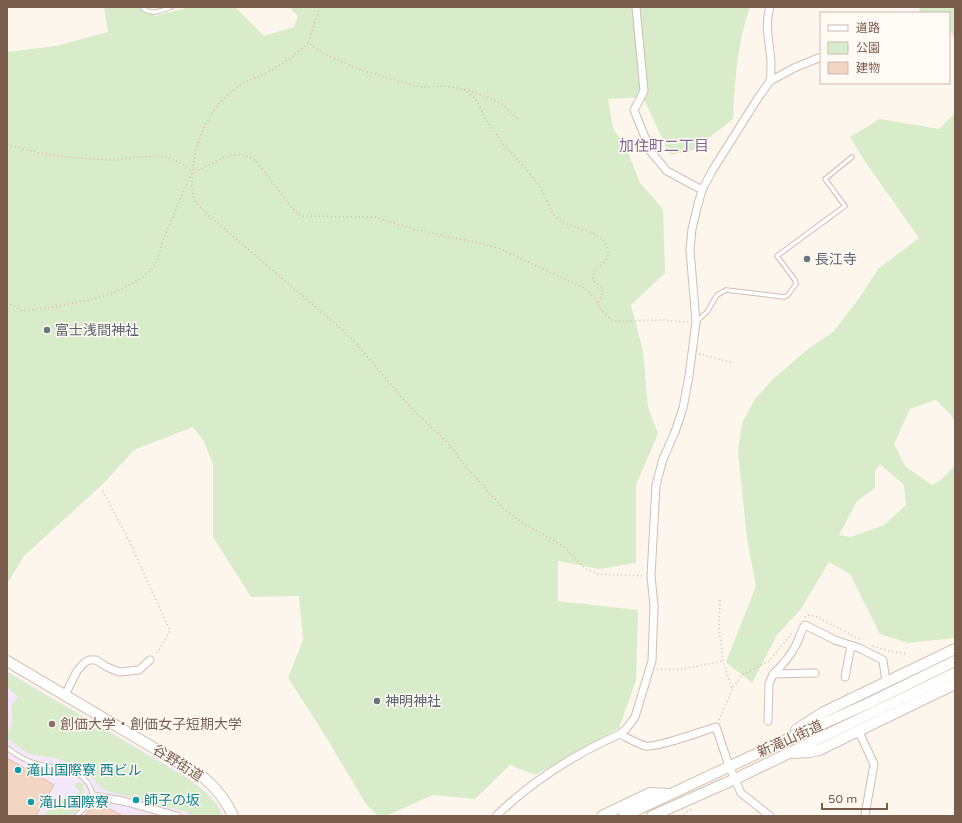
<svg xmlns="http://www.w3.org/2000/svg" width="962" height="823" font-family="'Varela Round','Noto Sans JP',sans-serif">
<style>
.education{fill:#f3e8fa}
.green{fill:#d8ecc9;fill-rule:evenodd}
.building{fill:#f3d5c3;stroke:#e6bba3}
.lines{fill:none;stroke-linecap:round;stroke-linejoin:round}
.lane-casing{stroke:#d1beb0;stroke-width:5.5}
.street-casing{stroke:#d1beb0;stroke-width:9}
.secondary-casing{stroke:#d6c0b0;stroke-width:12}
.path{stroke:#d9b8a5;stroke-width:1.5;stroke-dasharray:1 3;stroke-linecap:butt}
.lane{stroke:#fff;stroke-width:3.5}
.street{stroke:#fff;stroke-width:7}
.secondary{stroke:#fff;stroke-width:10}
.worship-dot{fill:#6b7280;stroke:#fffaf3;stroke-width:1.5}
.education-dot{fill:#8d6e63;stroke:#fffaf3;stroke-width:1.5}
.culture-dot{fill:#0f9aa8;stroke:#fffaf3;stroke-width:1.5}
.labels{text-anchor:middle;dominant-baseline:central;stroke-width:3;stroke-linejoin:round;paint-order:stroke}
.worship-label{font-size:14px;fill:#5b616d;stroke:#fffaf3;text-anchor:start}
.education-label{font-size:14px;fill:#785e54;stroke:#fffaf3;text-anchor:start}
.street-label{font-size:14px;fill:#7a5c4d;stroke:#fffaf3}
.culture-label{font-size:14px;fill:#0d838f;stroke:#fffaf3;text-anchor:start}
.neighbourhood-label{font-size:15px;fill:#846695;stroke:#fffaf3}
</style>
<rect width="100%" height="100%" fill="#fdf6ec"/>
<polygon class="education" points="7,671 188,777 209,794 221,808 224,816 7,816"/>
<g class="green">
<path d="M104 7H144L155 16 190 7H235L264 36 294 27 298 16 289 7H750C737 43 735 81 733 119L693 150 670 155 643 97 608 99 613 128 626 148 640 183 663 209 665 273 631 305 643 351 648 407 658 434 636 485V563L599 569 558 561V601L638 610 636 680 619 728 535 775 510 765 475 799 433 795 386 816H378L366 804 323 732 288 678 303 640 299 596 251 597 213 537V464L203 440 193 427 134 450 104 483 24 556 7 584V52L56 46 108 32Z"/>
<polygon points="920,7 955,7 955,35 949,31 949,13 920,13 919,12"/>
<path d="M955 113V421L950 414 936 400 910 409 894 444 906 467 932 485 941 480 955 465V638L908 643 880 634 850 574 829 562 801 609 777 635 752 683 726 662 756 586 747 539 738 452 742 423 755 399 773 379 808 349 833 332 858 300 878 269 919 238 866 163 850 137 880 119 939 129ZM880 464 904 485 906 505 884 525 851 537 839 535 857 501 875 488V471Z"/>
<path d="M7 672 187 778C200 789 217 799 222 816H192L187 812 104 790 99 786 91 776 76 765 54 758 29 754 8 739C7 729 11 731 12 723 13 717 12 711 11 706L18 697 7 687Z"/>
<path d="M77 782H79L83 784C86 795 80 813 67 816 60 817 51 816 44 816L49 808 54 811 61 798 72 804 80 790 74 787Z"/>
</g>
<g class="building">
<polygon points="7,758 54,785 36,816 7,816"/>
<polygon points="96,802 97,802 123,816 85,816 91,807 92,808"/>
</g>
<g class="lines">
<g class="lane-casing">
<g id="lane">
<path d="M142 7C150 16 161 11 171 7"/>
<polyline points="697,321 707,312 717,295 726,290 784,297 788,295 796,284 795,280 777,256 845,206 825,179 852,157"/>
<path d="M7 748C15 754 24 760 34 763 56 770 87 765 93 796L84 809 76 816"/>
</g>
</g>
<g class="street-casing">
<g id="street">
<polyline points="636,7 644,91 634,110 651,152 667,171 702,190"/>
<path d="M770 7C764 26 770 43 771 62 771 68 771 75 770 81"/>
<path d="M773 674C783 665 791 655 797 643 800 637 801 630 805 625L835 640 859 648 883 660 886 683"/>
<polyline points="845,677 851,646"/>
<polyline points="65,695 77,671 84,663 89,660 96,660 107,667 119,672 139,670 150,660"/>
<polyline points="768,721 769,684 773,674 815,673"/>
<polyline points="858,730 874,764 865,815"/>
<path d="M620 734C628 738 637 744 646 746 657 748 702 731 716 727L729 766 741 793 770 816"/>
<polyline points="93,796 123,801 177,816"/>
<path d="M496 816C532 781 575 754 620 734L626 729 635 717 652 661 654 606 651 576 656 485 663 459 675 432 683 408 689 376 696 322 690 250 692 229 697 208 702 190 712 171 758 98 770 81 794 68 821 57"/>
</g>
</g>
<g class="secondary-casing">
<g id="secondary">
<path d="M7 661 203 777C216 788 226 800 233 816"/>
<polyline points="796,730 822,713 955,649"/>
<polyline points="794,753 810,752 819,750 955,684"/>
<polyline points="602,816 650,793 669,794"/>
<polyline points="624,816 773,746 867,704 955,661"/>
<polyline points="652,816 735,779 955,673"/>
</g>
</g>
<g class="path">
<polyline points="320,7 308,43 323,53 358,69 383,77 421,87 447,86 471,91 502,104 518,119"/>
<polyline points="949,34 955,36"/>
<path d="M308 43C297 54 281 66 266 73 258 77 249 80 241 85 214 101 199 131 194 161 192 173 189 192 197 203 200 207 204 211 207 214L339 327 356 343 409 406 446 441 467 468 504 509 521 522 563 546 586 569 598 574 643 576"/>
<path d="M464 89C468 93 473 96 476 100 480 105 482 113 485 118 492 128 499 139 507 148 518 161 531 173 540 187 547 197 548 209 556 217 570 231 600 227 607 247 613 266 592 262 593 280L600 286 603 293 597 304"/>
<polyline points="7,145 49,155 89,159 115,160 136,157 165,156 184,165 192,172"/>
<path d="M7 302 22 311 55 307 93 299 116 292 143 277 154 267 158 258 163 240 192 172C214 166 232 144 256 161L297 214 303 216 374 217 413 229 487 245 498 248 584 288 590 293 606 315 612 320 620 321 663 320 689 322"/>
<polyline points="699,354 734,363"/>
<polyline points="103,491 131,545 170,631 159,650 155,655"/>
<polyline points="720,600 719,627 723,661 732,689"/>
<polyline points="805,617 807,615 815,616 861,640"/>
<polyline points="873,646 888,651 908,654"/>
<polyline points="657,669 683,669 723,661"/>
<polyline points="719,720 734,686 742,675 769,661 793,632"/>
<polyline points="680,816 692,809"/>
</g>
<use href="#lane" class="lane"/>
<use href="#street" class="street"/>
<use href="#secondary" class="secondary"/>
</g>
<g class="worship-dot">
<circle cx="807" cy="259" r="4"/>
<circle cx="47" cy="330" r="4"/>
<circle cx="377" cy="701" r="4"/>
</g>
<circle class="education-dot" cx="52" cy="724" r="4"/>
<g class="culture-dot">
<circle cx="18" cy="770" r="4"/>
<circle cx="136" cy="800" r="4"/>
<circle cx="31" cy="802" r="4"/>
</g>
<g class="labels">
<g class="worship-label">
<text x="815" y="259">長江寺</text>
<text x="55" y="330">富士浅間神社</text>
<text x="385" y="701">神明神社</text>
</g>
<g class="education-label">
<text x="60" y="724">創価大学・創価女子短期大学</text>
</g>
<g class="street-label">
<text transform="translate(790 739) rotate(-24)">新滝山街道</text>
<text transform="translate(178 763) rotate(32)">谷野街道</text>
</g>
<g class="culture-label">
<text x="26" y="770">滝山国際寮 西ビル</text>
<text x="144" y="800">師子の坂</text>
<text x="39" y="802">滝山国際寮</text>
</g>
<g class="neighbourhood-label">
<text x="664" y="146">加住町二丁目</text>
</g>
</g>
<rect width="962" height="823" fill="none" stroke="#7a5c4d" stroke-width="16"/>
<rect x="820" y="12" width="130" height="72" fill="#fffaf3" stroke="#cabbb1"/>
<rect x="828" y="25" width="20" height="6" fill="#ffffff" stroke="#cabbb1"/>
<text x="856" y="32" font-size="12" fill="#7a5c4d">道路</text>
<rect x="828" y="42" width="20" height="12" fill="#d8ecc9" stroke="#cabbb1"/>
<text x="856" y="52" font-size="12" fill="#7a5c4d">公園</text>
<rect x="828" y="62" width="20" height="12" fill="#f3d5c3" stroke="#cabbb1"/>
<text x="856" y="72" font-size="12" fill="#7a5c4d">建物</text>
<path d="M822 803v6h65v-6" fill="none" stroke="#7a5c4d" stroke-width="2"/>
<text x="828" y="803" font-size="12" fill="#7a5c4d" stroke="#fffaf3" stroke-width="3" paint-order="stroke">50 m</text>
</svg>
